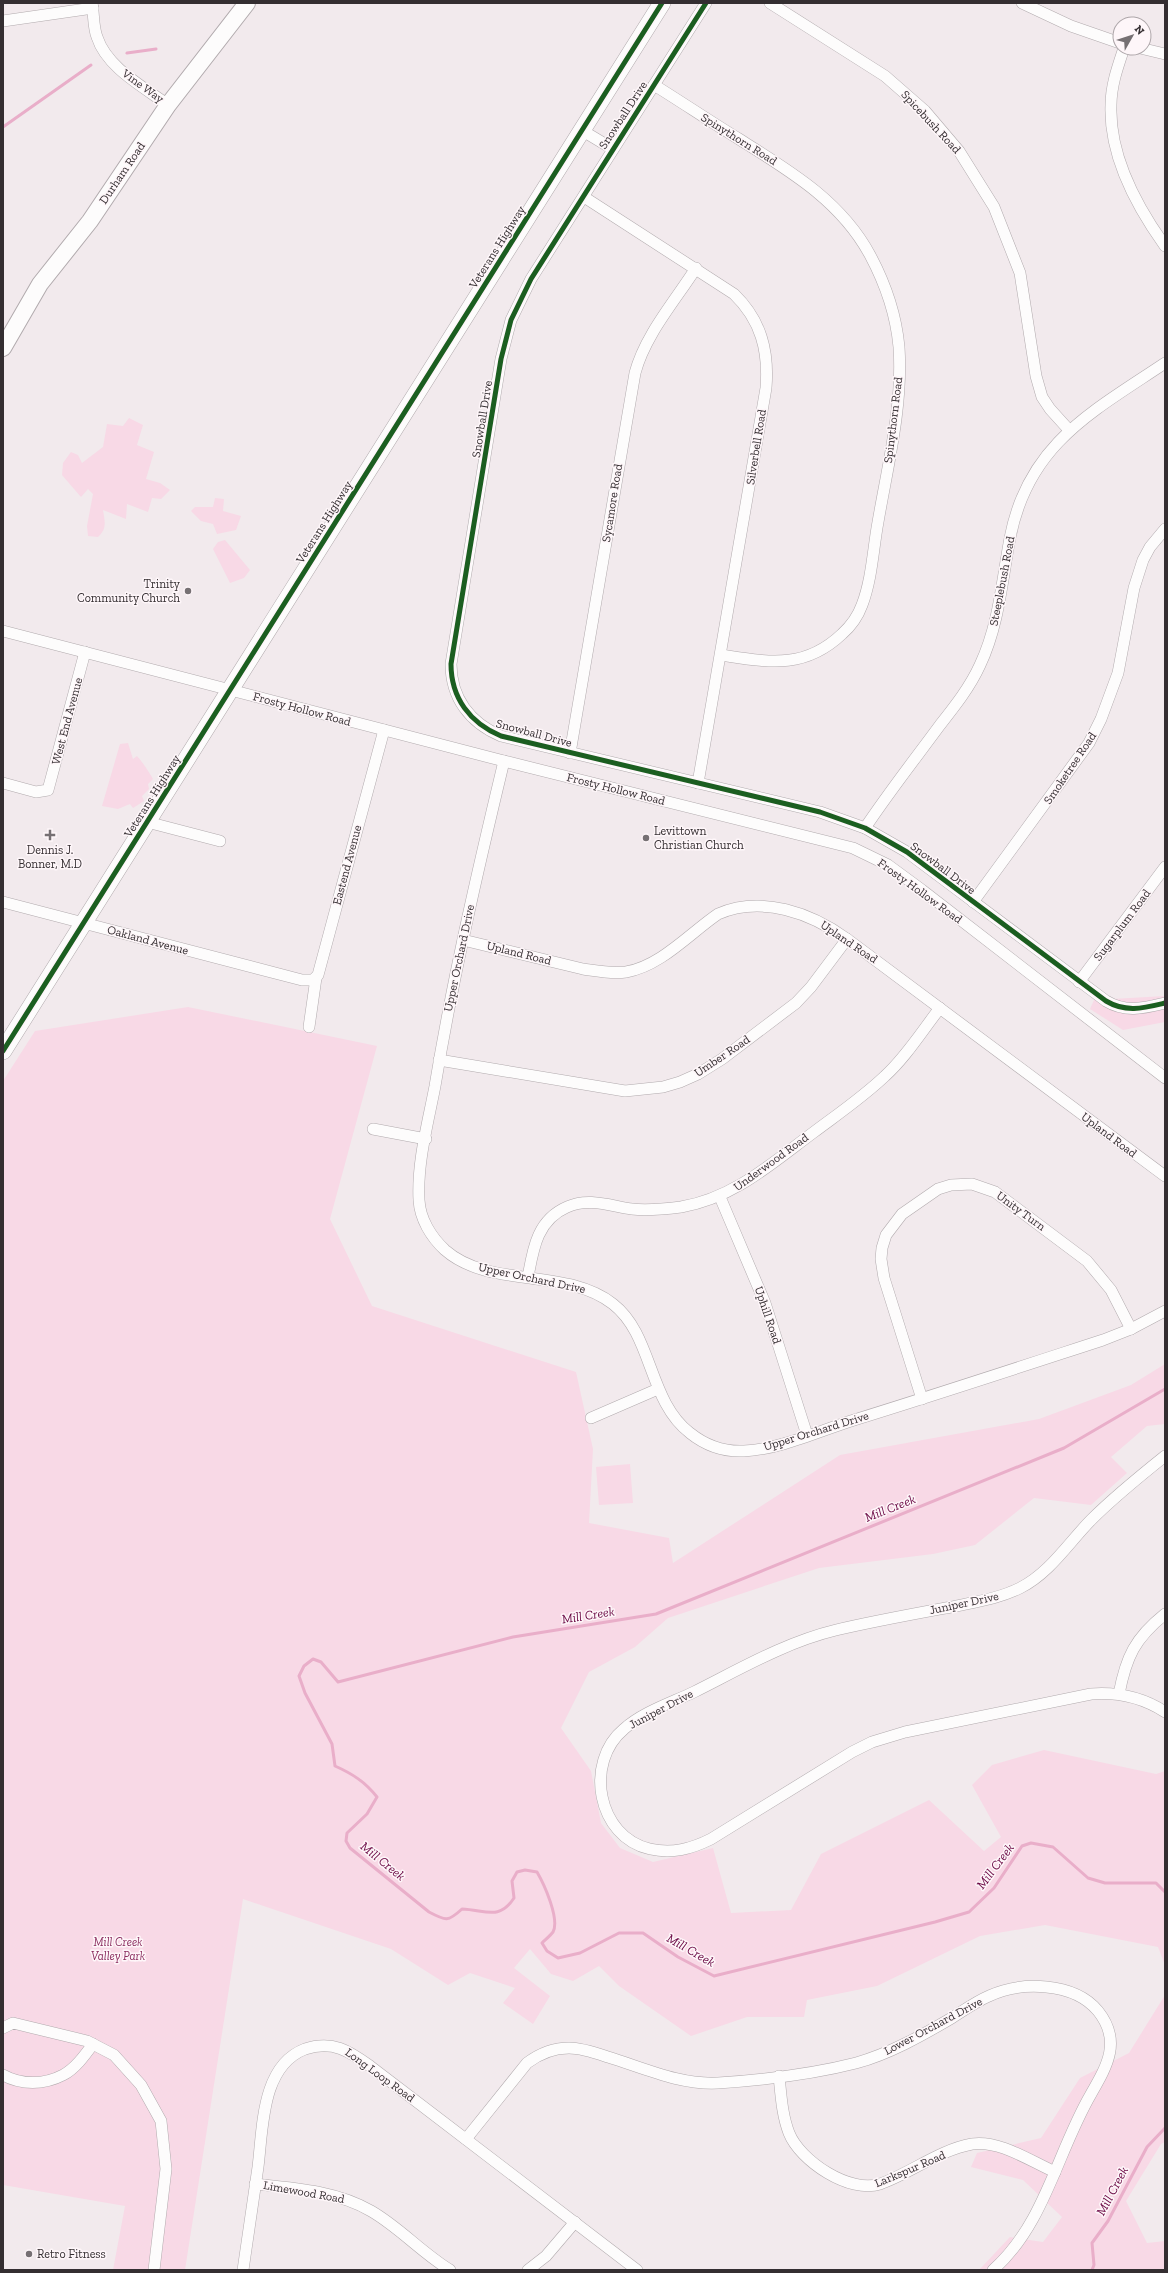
<svg xmlns="http://www.w3.org/2000/svg" width="1168" height="2273" font-family="'Zilla Slab',serif">
<style>
.green{fill:#f8d9e6}
.lines{fill:none;stroke-linecap:round;stroke-linejoin:round}
.stream{stroke:#e9aec9;stroke-width:3}
.minor-casing{stroke:#b1aaad;stroke-width:12}
.secondary-casing{stroke:#b1aaad;stroke-width:18}
.primary-casing{stroke:#b1aaad;stroke-width:18}
.minor{stroke:#fdfcfc;stroke-width:11}
.secondary{stroke:#fdfcfc;stroke-width:16}
.primary{stroke:#fdfcfc;stroke-width:17}
.cycleway-casing{stroke:#fef6f9;stroke-width:8}
.cycleway{stroke:#1b5e20;stroke-width:5}
.poi-dot{fill:#767073;stroke:#fef6f9;stroke-width:1.5}
.labels{text-anchor:middle;dominant-baseline:central;stroke-width:3;stroke-linejoin:round;paint-order:stroke}
.street-label{font-size:12px;fill:#342e31;stroke:#fef6f9}
.poi-label{font-size:12px;fill:#342e31;stroke:#fef6f9;text-anchor:start}
.park-label{font-size:12px;font-style:italic;fill:#8b2e60;stroke:#fef6f9}
.water-label{font-size:13px;font-style:italic;fill:#6a0844;stroke:#fef6f9}
</style>
<rect width="100%" height="100%" fill="#f2eaed"/>
<g class="green">
<path d="M129 418 143 425 137 445 154 452 146 479 160 483 170 490 161 499 152 498 148 512 127 504 126 519 103 510C105 522 107 529 98 537L88 536 87 526 93 494 88 489 81 497 62 475 63 463 71 452 78 455 82 463 103 447 107 424 123 426Z"/>
<polygon points="215,498 224,499 223,511 241,516 236,530 217,534 213,524 201,521 191,511 195,507 213,507"/>
<polygon points="225,540 250,570 244,578 230,583 213,549 218,542"/>
<path d="M128 743 133 759 137 756C141 760 151 775 153 779L148 784 149 789 142 796 144 801 133 808 130 804 118 809 102 806 120 744Z"/>
<polygon points="1165,996 1165,1022 1123,1030 1090,1009 1094,1000"/>
<polygon points="188,1007 377,1046 330,1219 372,1306 576,1372 593,1449 589,1523 669,1538 673,1563 840,1455 1039,1419 1131,1385 1165,1364 1165,1424 1147,1426 1111,1457 1127,1473 1091,1505 1034,1498 975,1545 933,1554 819,1568 668,1618 635,1647 589,1672 561,1728 591,1771 601,1823 620,1848 653,1862 713,1848 731,1913 791,1910 821,1854 929,1800 984,1851 1001,1837 972,1785 992,1765 1044,1750 1156,1774 1165,1771 1165,1965 1158,1947 1045,1925 980,1936 877,1986 807,2000 804,2017 747,2017 691,2036 619,1986 599,1966 573,1981 551,1974 530,1949 514,1968 550,1996 533,2024 503,2003 515,1988 470,1973 448,1985 391,1949 243,1899 185,2270 113,2270 125,2206 3,2185 3,1081 35,1031"/>
<polygon points="630,1464 633,1503 599,1505 596,1467"/>
<polygon points="1165,1995 1165,2142 1161,2144 1126,2201 1147,2243 1165,2241 1165,2270 979,2270 1010,2237 1043,2242 1062,2217 1023,2180 971,2167 977,2153 1041,2138 1080,2078 1129,2053"/>
</g>
<g class="lines">
<g class="stream">
<polyline points="127,53 156,49"/>
<polyline points="3,127 91,65"/>
<path d="M1165 1389 1064 1448 656 1614 513 1637 338 1682 321 1662 313 1659 304 1666 299 1676 305 1693 332 1744 335 1766C353 1774 365 1782 377 1797L367 1814 347 1833 346 1841 350 1848 429 1912C446 1921 448 1922 462 1909 486 1910 499 1921 514 1898L512 1881 517 1872 525 1870 537 1872C544 1884 560 1919 553 1932 550 1936 545 1940 542 1943L547 1951 558 1958 580 1953 619 1933H643L678 1957 714 1976 935 1922 969 1912 994 1888 1022 1846 1031 1843 1053 1847 1088 1878 1105 1883H1156L1165 1892"/>
<polyline points="1092,2270 1094,2265 1092,2243 1108,2221 1147,2147 1165,2128"/>
</g>
<g class="minor-casing">
<g id="minor">
<path d="M92 3C94 14 93 27 97 37 107 68 144 87 168 105"/>
<path d="M706 3 531 279 511 320 501 359 451 664C451 698 470 723 501 736L820 812 865 828 907 852 1106 1001C1126 1013 1144 1008 1165 1003"/>
<polyline points="770,3 885,76 925,111 959,151 994,207 1020,273 1036,376 1042,397 1050,409 1069,430"/>
<polyline points="1022,3 1071,26 1120,43"/>
<polyline points="3,21 93,8"/>
<path d="M1124 48C1118 66 1111 85 1111 105 1109 155 1137 207 1165 246"/>
<polyline points="1140,48 1165,54"/>
<path d="M654 85C683 103 711 122 739 139 790 171 841 201 870 255 885 283 896 314 899 347 903 405 888 464 878 522 873 549 872 579 862 605 858 616 851 626 842 634 804 670 768 662 721 655"/>
<polyline points="583,131 613,149"/>
<path d="M584 197 734 294C761 320 769 351 766 388L698 783"/>
<polyline points="3,631 504,761 853,848 888,865 922,890 1165,1078"/>
<path d="M570 753 635 373C645 335 675 301 696 268"/>
<path d="M504 761C478 869 453 977 435 1086 428 1123 417 1162 419 1200 420 1219 431 1237 445 1250 489 1289 566 1267 613 1304 653 1335 648 1401 690 1433 705 1445 724 1452 744 1451 781 1449 819 1431 854 1420 938 1394 1020 1367 1103 1340L1131 1329 1165 1311"/>
<polyline points="3,783 36,792 48,790 85,652"/>
<polyline points="147,822 220,841"/>
<path d="M865 828C889 792 915 759 940 725 955 706 970 687 980 665 999 625 1002 580 1010 538 1028 444 1092 412 1165 363"/>
<polyline points="3,902 302,980 313,980 318,975 384,730"/>
<polyline points="973,902 1089,743 1101,719 1118,673 1134,588 1143,560 1150,547 1165,529"/>
<path d="M463 940 583 969C597 971 611 974 626 972 661 966 690 933 718 914 762 895 811 913 847 939L1165 1176"/>
<polyline points="1079,982 1165,867"/>
<polyline points="309,1027 316,978"/>
<polyline points="439,1060 625,1091 663,1087 680,1082 698,1074 722,1059 796,1003 811,987 847,939"/>
<polyline points="373,1129 426,1139"/>
<polyline points="720,1197 765,1303 807,1435"/>
<path d="M528 1277C533 1249 537 1220 567 1207 588 1197 611 1206 632 1209 648 1211 665 1209 681 1207 734 1198 772 1163 814 1132 838 1114 863 1097 885 1076 906 1057 922 1031 940 1008"/>
<polyline points="922,1399 884,1278 881,1259 882,1248 886,1235 902,1214 938,1189 951,1185 972,1184 995,1192 1087,1261 1111,1290 1131,1329"/>
<polyline points="591,1418 658,1389"/>
<path d="M1165 1456C1140 1476 1115 1496 1092 1519 1069 1542 1050 1573 1020 1588 998 1599 974 1602 951 1607 913 1614 874 1621 836 1630 786 1642 740 1669 694 1692 671 1703 643 1712 624 1729 584 1762 597 1837 650 1849 672 1854 691 1849 711 1839L852 1752 872 1742 905 1732 1091 1694C1118 1692 1142 1697 1165 1712"/>
<path d="M1119 1694C1126 1657 1135 1638 1165 1614"/>
<polyline points="3,2028 13,2023 87,2041 114,2055 141,2085 161,2121 166,2169 154,2270"/>
<path d="M3 2075C21 2085 44 2085 63 2075 75 2069 85 2055 93 2044"/>
<path d="M779 2076C781 2095 782 2115 789 2133 800 2161 850 2194 880 2184 911 2173 939 2150 972 2144 1000 2140 1030 2161 1055 2172"/>
<path d="M466 2139 527 2063C539 2054 553 2048 569 2048 582 2048 596 2053 608 2057 644 2068 680 2085 718 2083 762 2080 813 2074 856 2063 889 2054 921 2036 950 2019 963 2011 975 2002 989 1996 1021 1981 1074 1982 1098 2011 1122 2041 1107 2066 1091 2094 1057 2152 1045 2224 993 2270"/>
<path d="M255 2184C294 2188 337 2191 371 2211 399 2227 422 2253 450 2270"/>
<path d="M243 2270C248 2236 253 2201 258 2167 263 2128 261 2066 305 2049 333 2040 349 2051 370 2066L637 2270"/>
<polyline points="528,2270 546,2256 575,2222"/>
</g>
</g>
<g class="secondary-casing">
<polyline id="secondary" points="3,348 40,284 90,221 168,105 247,3"/>
</g>
<g class="primary-casing">
<polyline id="primary" points="3,1051 662,3"/>
</g>
<use href="#minor" class="minor"/>
<use href="#secondary" class="secondary"/>
<use href="#primary" class="primary"/>
<g class="cycleway-casing">
<g id="cycleway">
<path d="M706 3 531 279 511 320 501 359 451 664C451 698 470 723 501 736L820 812 865 828 907 852 1106 1001C1126 1013 1144 1008 1165 1003"/>
<polyline points="3,1051 662,3"/>
</g>
</g>
<use href="#cycleway" class="cycleway"/>
</g>
<g class="poi-dot">
<circle cx="188" cy="591" r="4"/>
<path d="M48 829h4v4h4v4h-4v4h-4v-4h-4v-4h4z"/>
<circle cx="646" cy="838" r="4"/>
<circle cx="29" cy="2254" r="4"/>
</g>
<g class="labels">
<g class="street-label">
<text transform="translate(143 86) rotate(36)">Vine Way</text>
<text transform="translate(623 115) rotate(-57)">Snowball Drive</text>
<text transform="translate(931 122) rotate(47)">Spicebush Road</text>
<text transform="translate(739 139) rotate(32)">Spinythorn Road</text>
<text transform="translate(122 173) rotate(-56)">Durham Road</text>
<text transform="translate(497 247) rotate(-58)">Veterans Highway</text>
<text transform="translate(482 419) rotate(-81)">Snowball Drive</text>
<text transform="translate(893 420) rotate(-83)">Spinythorn Road</text>
<text transform="translate(756 447) rotate(-81)">Silverbell Road</text>
<text transform="translate(612 503) rotate(-81)">Sycamore Road</text>
<text transform="translate(324 522) rotate(-58)">Veterans Highway</text>
<text transform="translate(1002 581) rotate(-79)">Steeplebush Road</text>
<text transform="translate(302 709) rotate(15)">Frosty Hollow Road</text>
<text transform="translate(67 721) rotate(-75)">West End Avenue</text>
<text transform="translate(534 733) rotate(15)">Snowball Drive</text>
<text transform="translate(1070 768) rotate(-56)">Smoketree Road</text>
<text transform="translate(616 789) rotate(14)">Frosty Hollow Road</text>
<text transform="translate(152 796) rotate(-58)">Veterans Highway</text>
<text transform="translate(347 865) rotate(-75)">Eastend Avenue</text>
<text transform="translate(943 868) rotate(37)">Snowball Drive</text>
<text transform="translate(920 891) rotate(36)">Frosty Hollow Road</text>
<text transform="translate(1122 925) rotate(-53)">Sugarplum Road</text>
<text transform="translate(148 940) rotate(15)">Oakland Avenue</text>
<text transform="translate(849 942) rotate(34)">Upland Road</text>
<text transform="translate(519 953) rotate(14)">Upland Road</text>
<text transform="translate(459 958) rotate(-78)">Upper Orchard Drive</text>
<text transform="translate(722 1056) rotate(-34)">Umber Road</text>
<text transform="translate(1109 1135) rotate(37)">Upland Road</text>
<text transform="translate(771 1162) rotate(-36)">Underwood Road</text>
<text transform="translate(1021 1211) rotate(36)">Unity Turn</text>
<text transform="translate(532 1278) rotate(12)">Upper Orchard Drive</text>
<text transform="translate(768 1315) rotate(71)">Uphill Road</text>
<text transform="translate(816 1431) rotate(-17)">Upper Orchard Drive</text>
<text transform="translate(964 1603) rotate(-12)">Juniper Drive</text>
<text transform="translate(661 1709) rotate(-28)">Juniper Drive</text>
<text transform="translate(933 2026) rotate(-28)">Lower Orchard Drive</text>
<text transform="translate(380 2075) rotate(36)">Long Loop Road</text>
<text transform="translate(910 2169) rotate(-23)">Larkspur Road</text>
<text transform="translate(304 2192) rotate(10)">Limewood Road</text>
</g>
<g class="poi-label">
<text x="180" y="584" text-anchor="end">Trinity<tspan x="180" dy="14">Community Church</tspan></text>
<text x="654" y="831">Levittown<tspan x="654" dy="14">Christian Church</tspan></text>
<text x="50" y="850" text-anchor="middle">Dennis J.<tspan x="50" dy="14">Bonner, M.D</tspan></text>
<text x="37" y="2254">Retro Fitness</text>
</g>
<g class="park-label">
<text x="118" y="1942">Mill Creek<tspan x="118" dy="14">Valley Park</tspan></text>
</g>
<g class="water-label">
<text transform="translate(890 1508) rotate(-22)">Mill Creek</text>
<text transform="translate(588 1615) rotate(-9)">Mill Creek</text>
<text transform="translate(383 1861) rotate(39)">Mill Creek</text>
<text transform="translate(995 1866) rotate(-53)">Mill Creek</text>
<text transform="translate(691 1950) rotate(30)">Mill Creek</text>
<text transform="translate(1112 2191) rotate(-62)">Mill Creek</text>
</g>
</g>
<rect width="1168" height="2273" fill="none" stroke="#342e31" stroke-width="8"/>
<g transform="translate(1132 36) rotate(51)"><circle r="19" fill="#fef6f9" stroke="#ada6a9"/>
<path d="M0-3L7 15L0 10L-7 15Z" fill="#767073"/>
<text y="-6" font-size="11" font-weight="bold" text-anchor="middle" fill="#342e31">N</text>
</g>
</svg>
